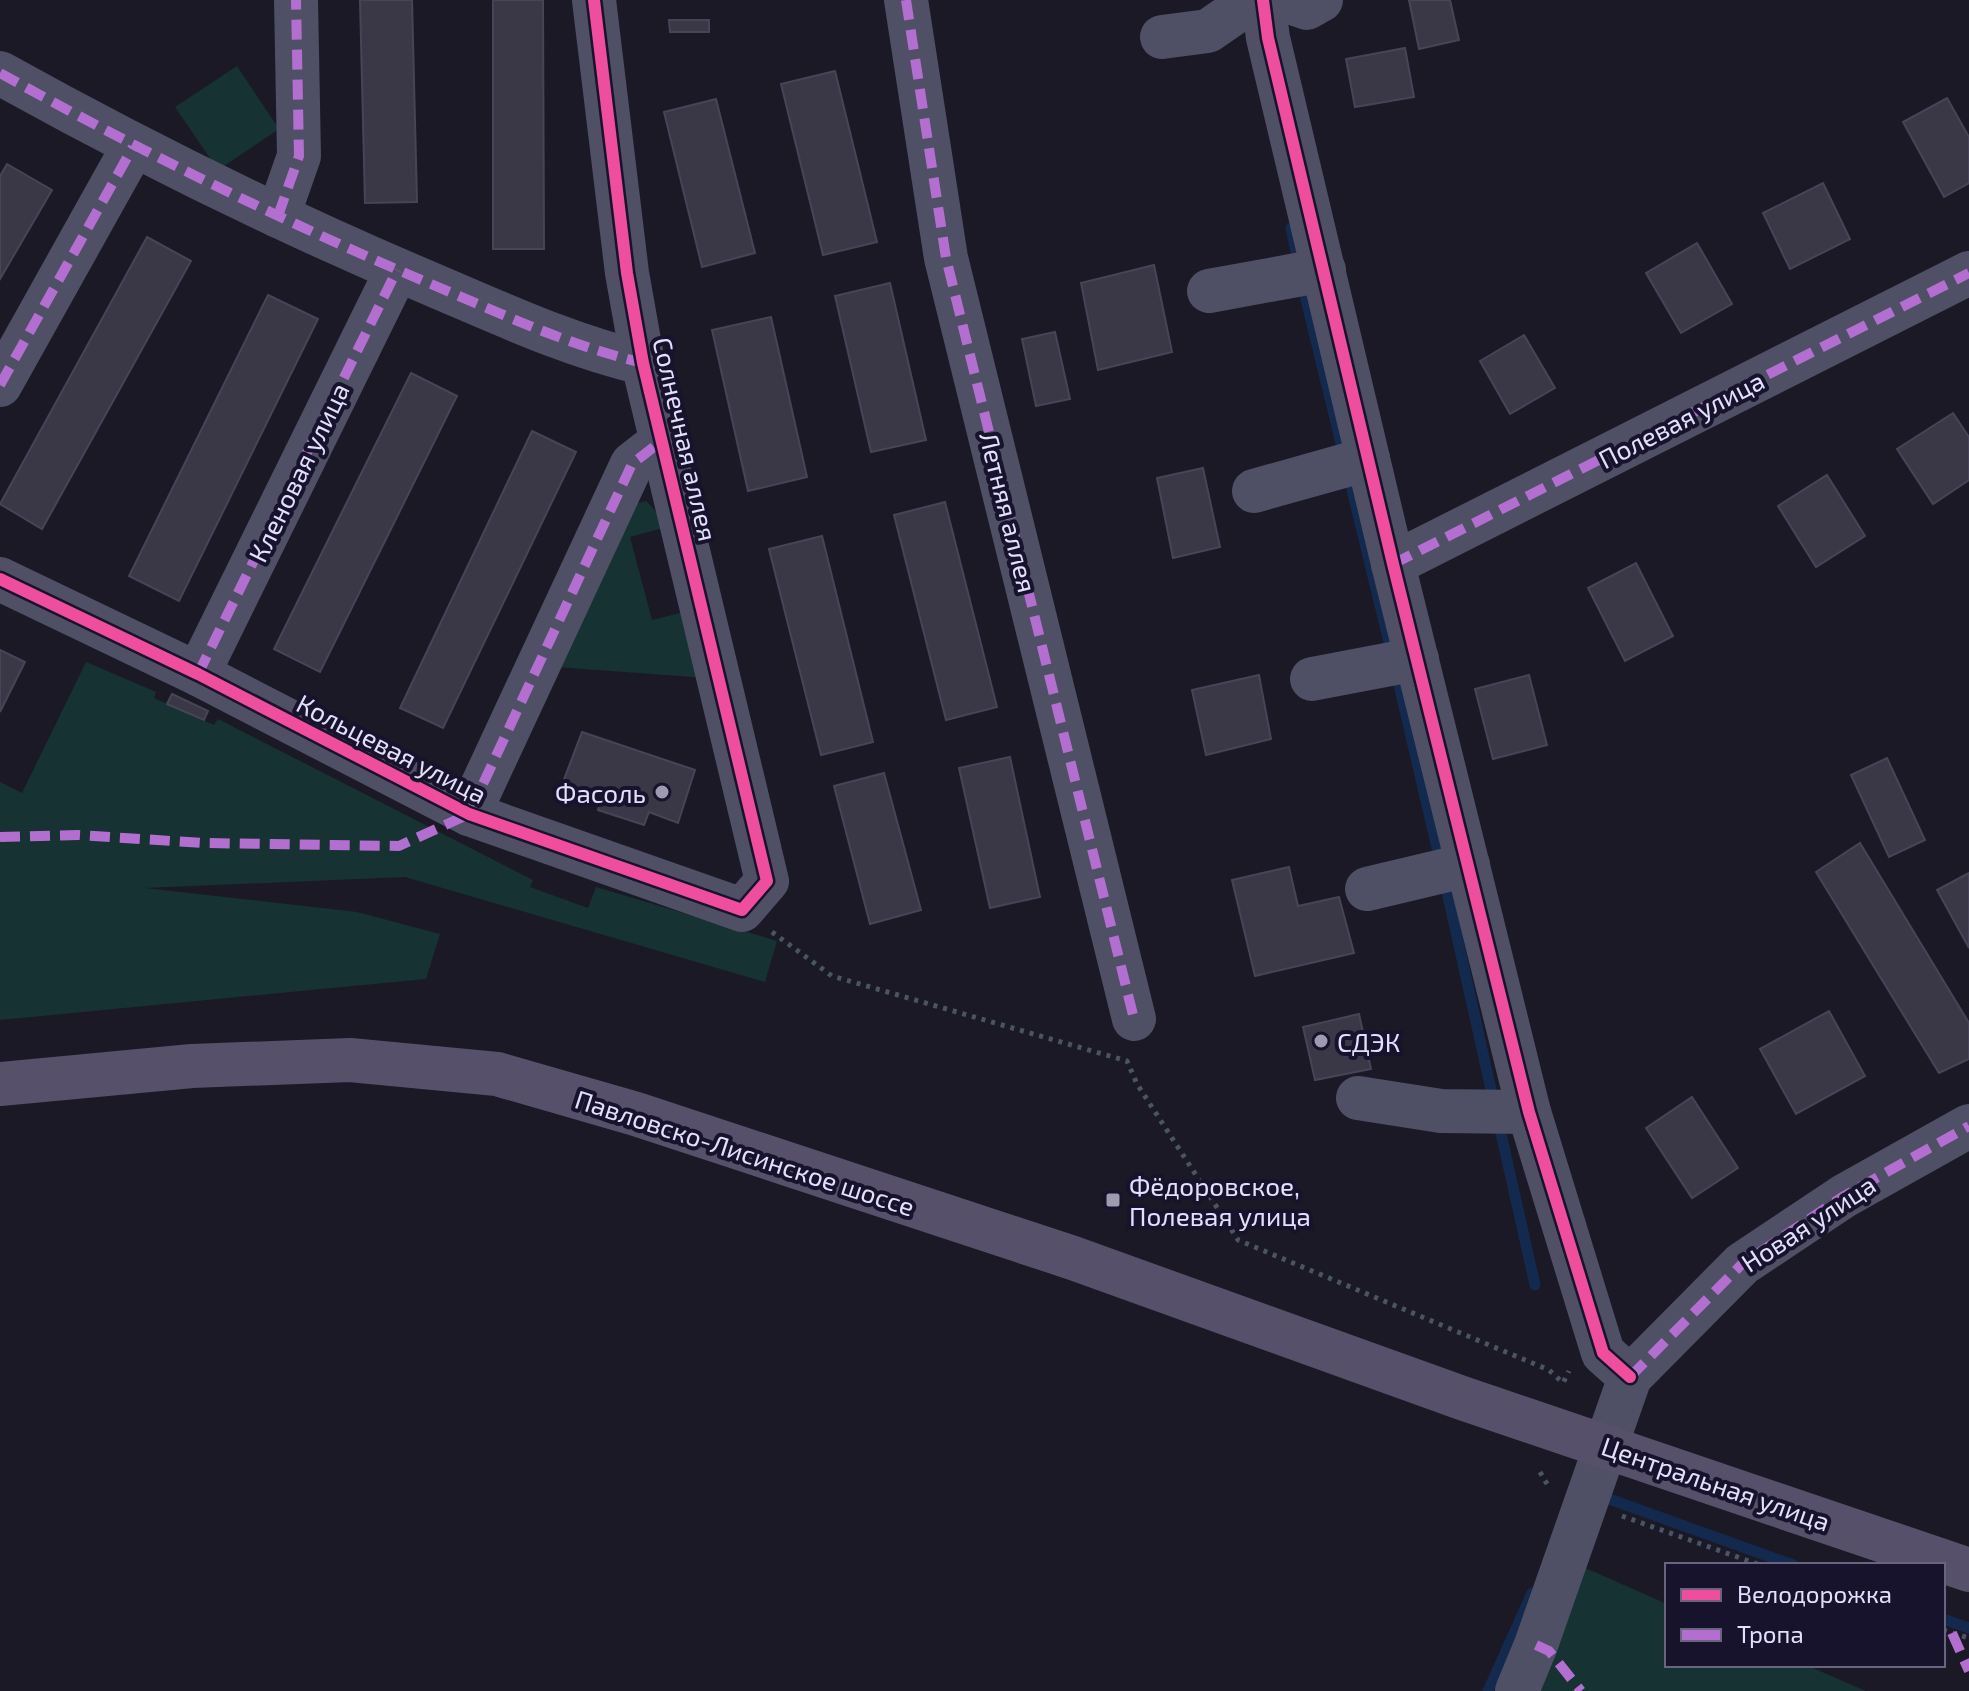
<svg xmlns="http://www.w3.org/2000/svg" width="1969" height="1691" font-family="'Exo 2',sans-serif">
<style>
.green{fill:#173232}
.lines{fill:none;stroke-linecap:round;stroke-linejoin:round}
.stream{stroke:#13294d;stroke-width:11}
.building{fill:#3a3847;stroke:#484458;stroke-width:2}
.path{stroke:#4a5563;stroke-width:5;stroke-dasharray:4 6;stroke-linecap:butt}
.minor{stroke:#4f4f66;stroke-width:44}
.major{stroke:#57506a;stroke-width:44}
.quiet{stroke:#b36fd0;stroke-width:10;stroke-dasharray:20 10;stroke-linecap:butt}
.cycleway-casing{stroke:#17132c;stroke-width:17}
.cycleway{stroke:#ef4d9e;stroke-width:12}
.poi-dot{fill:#9d9ab2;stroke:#17132c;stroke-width:3}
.labels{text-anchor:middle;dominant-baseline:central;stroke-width:8;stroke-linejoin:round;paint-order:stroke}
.street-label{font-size:26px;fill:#e3dffe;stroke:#17132c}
.poi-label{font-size:26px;fill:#e3dffe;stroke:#17132c;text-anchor:start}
</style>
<rect width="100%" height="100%" fill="#1b1926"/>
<g class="green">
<polygon points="237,66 279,129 218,170 175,107"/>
<polygon points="646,501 670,526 630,537 652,620 692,610 707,678 556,667 624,507"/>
<polygon points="86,662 156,692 154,698 214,725 218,719 533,880 530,887 588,908 596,887 777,941 765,982 405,877 145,888 357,912 440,934 426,979 0,1020 0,782 22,793"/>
<polygon points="1581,1566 1667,1604 1667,1665 1806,1665 1866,1691 1534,1691"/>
</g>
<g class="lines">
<g class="stream">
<polyline points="1291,228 1299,266"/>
<polyline points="1302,283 1344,456"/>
<polyline points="1348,473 1392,655"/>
<polyline points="1396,672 1440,861"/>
<polyline points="1444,878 1494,1103"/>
<polyline points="1498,1120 1535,1285"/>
<polyline points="1598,1495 1793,1565"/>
<polyline points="1943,1619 1969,1628"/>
<polyline points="1488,1691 1532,1593"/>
</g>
</g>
<g class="building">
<polygon points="360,0 412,0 417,202 365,203"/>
<polygon points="493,0 543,0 544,249 493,249"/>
<polygon points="1409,0 1450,0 1459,40 1419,49"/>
<polygon points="669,20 709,20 709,32 670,32"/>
<polygon points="1405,48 1414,97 1355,107 1346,59"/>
<polygon points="835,71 877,242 823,255 781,84"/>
<polygon points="1947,98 1969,137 1969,183 1944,197 1903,122"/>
<polygon points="716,99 755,253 702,267 664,112"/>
<polygon points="7,164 52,190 0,279 0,176"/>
<polygon points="1823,183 1850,239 1790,269 1763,213"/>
<polygon points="147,237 191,261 42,529 0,504"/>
<polygon points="1697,243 1732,304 1681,333 1646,273"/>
<polygon points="1154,265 1172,352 1098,370 1081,283"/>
<polygon points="890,283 926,440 871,452 835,296"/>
<polygon points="268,295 318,319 179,601 129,576"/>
<polygon points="771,317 807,477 748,491 712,330"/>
<polygon points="1055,332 1070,399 1036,406 1022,339"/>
<polygon points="1524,335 1555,388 1510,414 1480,361"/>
<polygon points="411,373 457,396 320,672 274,649"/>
<polygon points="1953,413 1969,437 1969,480 1933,504 1897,449"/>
<polygon points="532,431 576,452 443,728 400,708"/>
<polygon points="1203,468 1220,547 1173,558 1157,478"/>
<polygon points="1827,475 1865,536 1816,567 1778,506"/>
<polygon points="945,502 997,707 946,720 894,515"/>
<polygon points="822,536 873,742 821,755 769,549"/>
<polygon points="1636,563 1673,636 1625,661 1588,588"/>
<polygon points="0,650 25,662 0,712"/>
<polygon points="1259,675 1271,739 1206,755 1192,690"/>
<polygon points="1529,675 1547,745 1493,759 1475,689"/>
<polygon points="172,694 208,711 204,720 167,704"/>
<polygon points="582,732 695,770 678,823 649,812 644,825 598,810 602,795 563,782"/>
<polygon points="1010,757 1040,897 990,908 959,768"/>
<polygon points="1887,758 1925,840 1889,857 1851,775"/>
<polygon points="884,773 921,910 870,924 834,786"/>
<polygon points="1860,843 1969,1023 1969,1059 1939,1073 1816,872"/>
<polygon points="1289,867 1298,906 1339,897 1354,953 1255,976 1232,880"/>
<polygon points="1969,873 1969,948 1937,890"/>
<polygon points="1829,1011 1865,1076 1796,1114 1760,1049"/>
<polygon points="1359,1014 1371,1069 1315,1080 1303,1027"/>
<polygon points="1692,1097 1738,1168 1692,1198 1646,1128"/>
</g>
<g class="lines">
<g class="path">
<polyline points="772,932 832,976 1127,1061 1137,1084 1238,1240 1549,1370 1563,1383 1569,1371"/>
<polyline points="1540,1472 1550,1489"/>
<polyline points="1622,1516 1760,1565"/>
<polyline points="1943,1630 1969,1638"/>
</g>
<g class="minor">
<polyline points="906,0 946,258 1134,1019"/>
<polyline points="1263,0 1268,38 1393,564 1529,1112 1603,1353 1630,1377"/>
<polyline points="1284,0 1307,8 1321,0"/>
<polyline points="1162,37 1208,31 1253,0"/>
<path d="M0 73C142 152 288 224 438 287 506 316 571 346 643 363"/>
<polyline points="278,216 299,156 296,0"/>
<polyline points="1209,291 1324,270"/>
<polyline points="0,385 133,147"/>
<polyline points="1254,491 1368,459"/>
<polyline points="1393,564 1969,273"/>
<polyline points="0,579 198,674 469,814 742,910 767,881 643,363 627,273 594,0"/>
<polyline points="198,674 397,270"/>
<polyline points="1312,679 1417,659"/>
<polyline points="469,814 632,464 664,439"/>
<polyline points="1367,889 1468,865"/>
<polyline points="1358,1098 1441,1111 1529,1112"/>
<polyline points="1517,1691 1536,1645 1630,1377 1742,1264 1844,1196 1969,1126"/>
</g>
<polyline class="major" points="0,1084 192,1066 350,1060 497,1074 636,1114 1073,1258 1462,1398 1969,1570"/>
<g class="quiet">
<polyline points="906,0 946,258 1134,1019"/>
<path d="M0 73C142 152 288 224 438 287 506 316 571 346 643 363"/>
<polyline points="278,216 299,156 296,0"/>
<polyline points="0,385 133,147"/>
<polyline points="1393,564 1969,273"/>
<polyline points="198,674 397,270"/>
<polyline points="0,837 78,835 203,843 399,846 469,814 632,464 664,439"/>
<polyline points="1630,1377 1742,1264 1844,1196 1969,1126"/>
<polyline points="1952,1633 1969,1671"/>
<polyline points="1536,1645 1549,1651 1581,1691"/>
</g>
<g class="cycleway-casing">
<g id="cycleway">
<polyline points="1263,0 1268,38 1393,564 1529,1112 1603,1353 1630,1377"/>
<polyline points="0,579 198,674 469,814 742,910 767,881 643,363 627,273 594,0"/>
</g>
</g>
<use href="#cycleway" class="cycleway"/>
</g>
<g class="poi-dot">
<circle cx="662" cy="792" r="8"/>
<circle cx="1321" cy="1041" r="8"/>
<rect x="1105" y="1192" width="16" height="16" rx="4"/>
</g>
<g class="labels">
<g class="street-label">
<text transform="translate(1681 419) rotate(-27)">Полевая улица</text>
<text transform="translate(686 439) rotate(77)">Солнечная аллея</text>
<text transform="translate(298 472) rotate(-64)">Кленовая улица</text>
<text transform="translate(1009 512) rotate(76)">Летняя аллея</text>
<text transform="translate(392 748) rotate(27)">Кольцевая улица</text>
<text transform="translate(745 1152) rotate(18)">Павловско-Лисинское шоссе</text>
<text transform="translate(1808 1223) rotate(-33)">Новая улица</text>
<text transform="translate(1716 1483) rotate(19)">Центральная улица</text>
</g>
<g class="poi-label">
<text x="646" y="792" text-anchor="end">Фасоль</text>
<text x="1337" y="1041">СДЭК</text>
<text x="1129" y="1185">Фёдоровское,<tspan x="1129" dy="30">Полевая улица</tspan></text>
</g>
</g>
<rect x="1665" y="1563" width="280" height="104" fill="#17132c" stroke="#696580" stroke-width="2"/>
<rect x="1681" y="1589" width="40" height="12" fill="#ef4d9e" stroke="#696580" stroke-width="2"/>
<text x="1737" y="1603" font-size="24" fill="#e3dffe">Велодорожка</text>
<rect x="1681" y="1629" width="40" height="12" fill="#b36fd0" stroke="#696580" stroke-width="2"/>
<text x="1737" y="1643" font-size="24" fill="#e3dffe">Тропа</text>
</svg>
